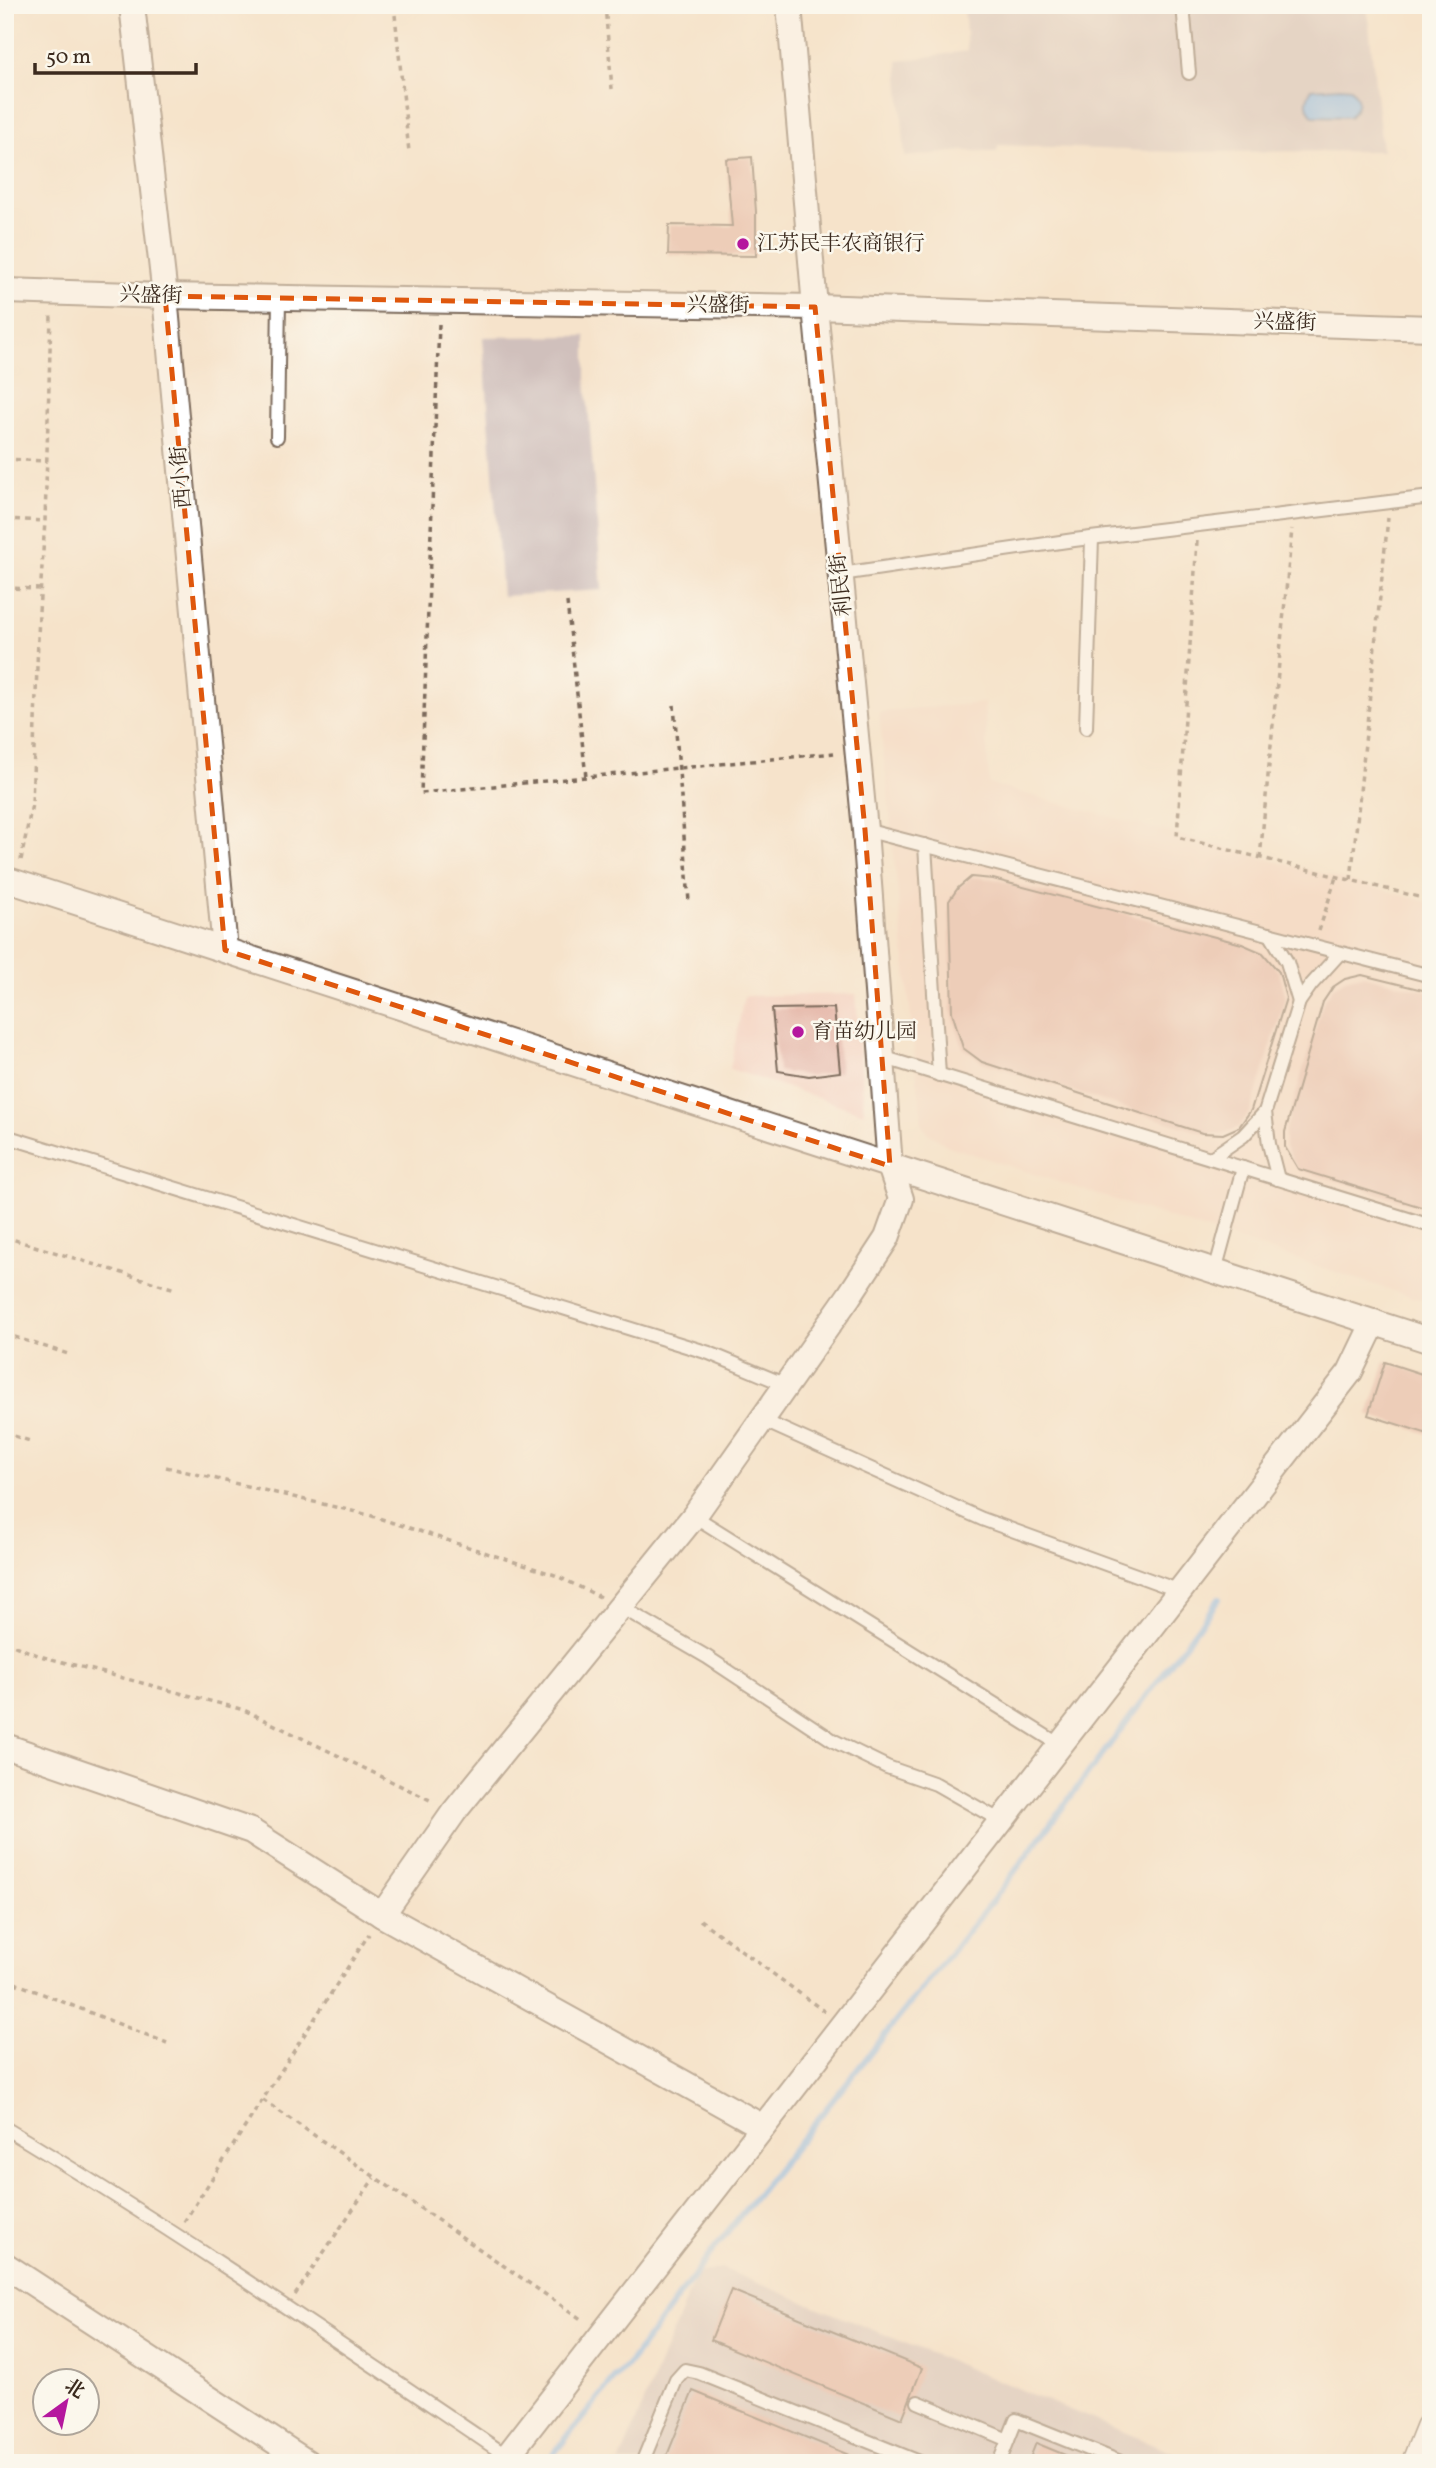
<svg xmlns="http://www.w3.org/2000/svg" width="1436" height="2468" font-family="Vollkorn,'Noto Serif SC',serif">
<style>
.built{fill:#f4d3c1}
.industrial{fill:#d0c0bc}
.water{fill:#7eb6ee;stroke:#5c7086;stroke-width:2}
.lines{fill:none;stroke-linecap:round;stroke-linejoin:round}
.stream{stroke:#7eb6ee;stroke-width:6}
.building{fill:#e3b1a3}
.service-casing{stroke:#7c6b5b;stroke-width:16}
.minor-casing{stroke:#7c6b5b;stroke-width:28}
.tertiary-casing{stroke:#7c6b5b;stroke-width:33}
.path{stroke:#7c6b5b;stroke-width:3.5;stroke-dasharray:5 5;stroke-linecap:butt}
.service{stroke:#fff;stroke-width:12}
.minor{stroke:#fff;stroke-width:24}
.tertiary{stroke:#fff;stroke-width:30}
.marked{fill:none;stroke:#df570d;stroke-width:5;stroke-dasharray:14 9;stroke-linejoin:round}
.poi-dot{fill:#b5179e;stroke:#fbf7ec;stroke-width:2.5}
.labels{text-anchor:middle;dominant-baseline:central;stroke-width:5;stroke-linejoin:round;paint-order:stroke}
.poi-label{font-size:21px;fill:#3b2a1e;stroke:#fbf7ec;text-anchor:start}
.street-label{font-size:21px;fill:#3b2a1e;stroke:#fbf7ec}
</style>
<rect width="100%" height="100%" fill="#fbf7ec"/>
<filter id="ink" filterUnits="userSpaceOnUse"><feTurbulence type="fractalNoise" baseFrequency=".0143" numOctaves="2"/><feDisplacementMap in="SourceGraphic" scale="14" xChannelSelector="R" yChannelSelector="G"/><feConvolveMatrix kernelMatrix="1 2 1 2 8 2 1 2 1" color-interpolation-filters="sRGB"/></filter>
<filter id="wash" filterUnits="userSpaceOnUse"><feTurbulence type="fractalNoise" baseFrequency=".00686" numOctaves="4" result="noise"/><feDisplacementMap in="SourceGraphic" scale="28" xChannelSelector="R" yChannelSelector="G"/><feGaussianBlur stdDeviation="1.57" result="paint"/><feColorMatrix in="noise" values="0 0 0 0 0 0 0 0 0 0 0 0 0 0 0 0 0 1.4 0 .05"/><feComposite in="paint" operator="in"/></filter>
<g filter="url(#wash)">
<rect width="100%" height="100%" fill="#f6e3cb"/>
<g class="built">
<polygon points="984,703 989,784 1431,903 1431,1303 948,1146 928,1133 922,1125 879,712"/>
<polygon points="856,994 864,1113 730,1069 744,996"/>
</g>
<g class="industrial">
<polygon points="964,5 1367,5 1382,151 1175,152 998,145 997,152 964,151 905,157 898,61 967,51"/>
<polygon points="586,336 586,379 602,590 502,596 483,337"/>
<polygon points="721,2268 1200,2463 619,2463 696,2275"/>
</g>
<path class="water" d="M1340 87 1351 88C1361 99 1359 107 1349 117L1313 116C1305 107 1305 99 1312 89Z"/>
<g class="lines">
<polyline class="stream" points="546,2463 616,2377 631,2361 716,2246 997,1895 1219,1599"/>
</g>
<g id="blocks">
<g class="building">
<polygon points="752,157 756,212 756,256 668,255 669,225 732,226 726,159"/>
<polygon points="971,877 993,879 1242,944 1263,953 1279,972 1286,998 1251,1110 1239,1127 1223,1134 1202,1133 982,1062 963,1048 952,1012 949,901 958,888"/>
<polygon points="1362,975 1431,992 1431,1210 1298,1169 1285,1147 1285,1132 1323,1002 1333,987 1345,979"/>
<polygon points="834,1008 840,1072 809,1076 778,1071 772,1009"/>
<polygon points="1385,1362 1431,1377 1431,1435 1368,1415"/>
<polygon points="731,2290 922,2368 902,2419 711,2340"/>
<polygon points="693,2391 866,2462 866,2463 664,2463"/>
<polygon points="1036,2443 1082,2462 1082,2463 1028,2463"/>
</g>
</g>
</g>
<g filter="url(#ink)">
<use href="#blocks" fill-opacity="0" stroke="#7c6b5b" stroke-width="2"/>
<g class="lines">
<g class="service-casing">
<g id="service">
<polyline points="1183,5 1189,73"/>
<polyline points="277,437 279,298"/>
<polyline points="841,574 1074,540 1431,497"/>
<polyline points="1086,728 1092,538"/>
<polyline points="865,830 1431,976"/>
<polyline points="925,845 939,1075"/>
<polyline points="1270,934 1287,962 1299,1002"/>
<polyline points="882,1057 1431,1226"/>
<polyline points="5,1136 709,1353 786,1385"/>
<polyline points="1211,1158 1243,1136 1265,1112"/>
<polyline points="1278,1179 1269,1144 1265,1112 1299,1002 1311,985 1340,953"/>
<polyline points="1215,1271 1243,1168"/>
<polyline points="762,1420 982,1519 1180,1591"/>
<polyline points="694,1516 1060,1745"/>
<polyline points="621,1607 707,1657 834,1741 887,1767 936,1784 1001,1821"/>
<path d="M5 2128C177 2231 341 2344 507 2456"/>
<polyline points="918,2402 1008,2440"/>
<polyline points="642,2463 676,2380 685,2370 699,2373 922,2463"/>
<polyline points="999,2463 1016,2420 1123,2463"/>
</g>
</g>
<g class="minor-casing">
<g id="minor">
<polyline points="132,5 165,296 225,950"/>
<polyline points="5,291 165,296 815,307 1431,328"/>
<polyline points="5,879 1431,1341"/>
<polyline points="5,1746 251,1831 382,1915 763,2127"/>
<polyline points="382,1915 454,1812 694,1516 849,1296 887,1238 901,1199 890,1166 865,830 815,307 789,5"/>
<polyline points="5,2265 308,2463"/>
<polyline points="502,2463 1350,1372 1374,1322"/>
</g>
</g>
<g class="tertiary-casing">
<polyline id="tertiary" points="1417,2463 1431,2428"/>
</g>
<g class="path">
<polyline points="394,5 409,152"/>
<polyline points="605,5 612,89"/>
<polyline points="1428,84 1431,84"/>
<polyline points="439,324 421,793 834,753"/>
<polyline points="5,459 47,461"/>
<polyline points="5,519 45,521"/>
<polyline points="1197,541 1177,837 1431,900"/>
<polyline points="5,588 40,589"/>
<polyline points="567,602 586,777"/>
<polyline points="674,705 689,902"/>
<polyline points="1260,858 1292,529"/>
<polyline points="21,860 32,804 39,612 45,521 51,316"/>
<polyline points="1351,880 1388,518"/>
<polyline points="1319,931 1336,877"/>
<polyline points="5,1237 175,1289"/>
<polyline points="5,1334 68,1354"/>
<polyline points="5,1433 33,1442"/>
<polyline points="166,1467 369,1515 555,1575 600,1597"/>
<polyline points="5,1642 40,1656 244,1710 434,1802"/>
<polyline points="700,1920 825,2012"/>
<polyline points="5,1979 167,2043"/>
<polyline points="263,2100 584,2321"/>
<polyline points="184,2222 369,1934"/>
<polyline points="295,2295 374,2178"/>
</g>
<use href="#service" class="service"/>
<use href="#minor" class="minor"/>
<use href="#tertiary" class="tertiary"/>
</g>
</g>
<path d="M0 0H1436V2468H0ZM165 296 815 307 865 830 890 1166 225 950Z" fill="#f6e3cb" fill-opacity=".55" fill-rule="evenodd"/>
<path class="marked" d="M165 296 815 307 865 830 890 1166 225 950Z"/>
<g class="poi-dot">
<circle cx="743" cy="244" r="7"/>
<circle cx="798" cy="1032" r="7"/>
</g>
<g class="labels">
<g class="poi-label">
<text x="757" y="244">江苏民丰农商银行</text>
<text x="812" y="1032">育苗幼儿园</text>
</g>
<g class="street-label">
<text transform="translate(151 296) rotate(2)">兴盛街</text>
<text transform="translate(718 306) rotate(1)">兴盛街</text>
<text transform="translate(1285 323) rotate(2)">兴盛街</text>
<text transform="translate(182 477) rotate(-95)">西小街</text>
<text transform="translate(842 585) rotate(-96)">利民街</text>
</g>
</g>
<rect width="1436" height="2468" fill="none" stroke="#fbf7ec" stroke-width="28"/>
<g transform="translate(66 2402) rotate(33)"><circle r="33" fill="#fbf7ec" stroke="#aea59a" stroke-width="2"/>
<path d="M0-5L12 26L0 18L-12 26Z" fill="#b5179e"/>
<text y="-10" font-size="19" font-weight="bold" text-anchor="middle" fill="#3b2a1e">北</text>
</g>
<path d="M35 63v10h161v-10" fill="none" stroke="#3b2a1e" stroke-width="3.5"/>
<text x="46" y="63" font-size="21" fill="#3b2a1e" stroke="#fbf7ec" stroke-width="5" paint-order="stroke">50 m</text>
</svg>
